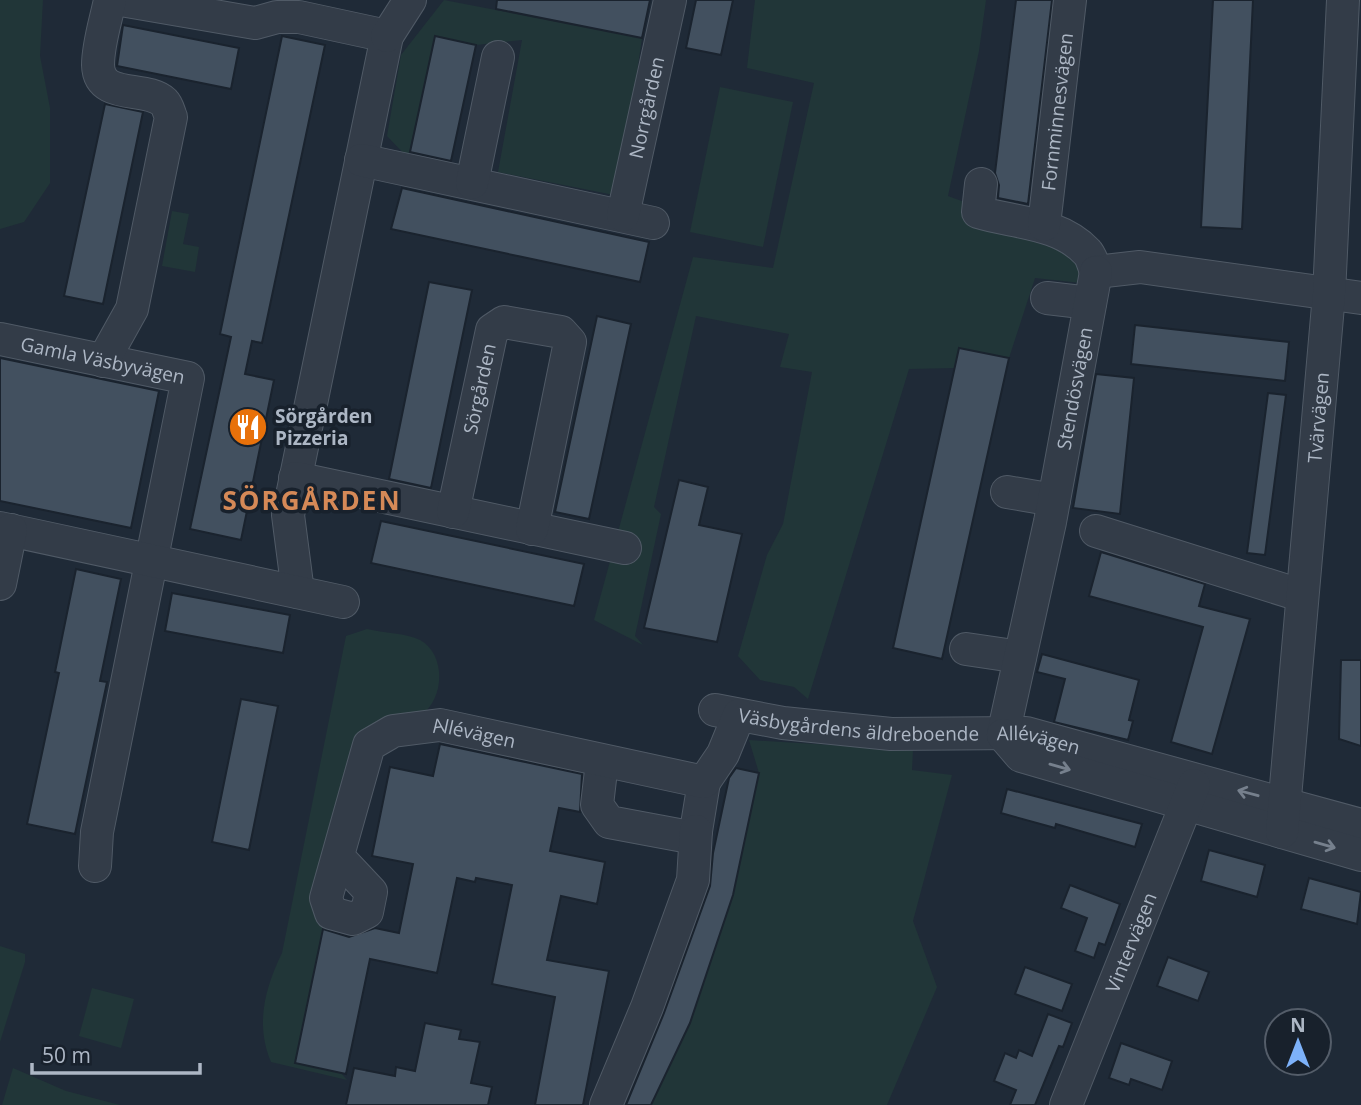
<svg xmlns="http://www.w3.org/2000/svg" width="1361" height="1105" font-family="'Open Sans',sans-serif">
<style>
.green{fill:#213638}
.building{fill:#42505f;stroke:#1a232e;stroke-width:2}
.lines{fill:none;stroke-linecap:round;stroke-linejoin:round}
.minor-casing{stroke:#505a66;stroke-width:34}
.minor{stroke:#333c48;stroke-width:32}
.oneway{stroke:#76808d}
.labels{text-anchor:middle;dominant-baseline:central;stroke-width:7;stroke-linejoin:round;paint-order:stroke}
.street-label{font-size:19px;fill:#adb7c5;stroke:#18212c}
.poi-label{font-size:19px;font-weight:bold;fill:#adb7c5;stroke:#18212c;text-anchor:start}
.district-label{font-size:26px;font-weight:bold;letter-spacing:2px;fill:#d58957;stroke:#18212c}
</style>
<rect width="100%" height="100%" fill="#1f2a37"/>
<g class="green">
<polygon points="0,0 43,0 40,56 50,108 50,183 24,222 0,229"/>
<polygon points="444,0 642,38 619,196 498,172 522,40 476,45 435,37 408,158 387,136 401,55"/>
<polygon points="755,0 986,0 979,51 948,196 967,203 968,219 1082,258 1081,283 1035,278 1009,358 960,348 955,368 909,369 808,699 794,687 760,680 738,656 767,555 783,524 812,372 780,367 789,334 696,316 654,507 661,514 635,636 643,645 594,620 693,257 773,268 814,83 747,68"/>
<polygon points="720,87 793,102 763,247 690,232"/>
<polygon points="172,211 189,214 183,244 199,247 195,272 162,266"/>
<path d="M367 629C383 633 407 633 420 640 447 655 444 700 421 715 415 719 401 719 394 721L325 918 295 1063 341 1073 347 1080 271 1062C255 1024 265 988 282 953L346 636Z"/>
<polygon points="749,740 913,750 912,770 952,775 913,921 937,987 887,1105 651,1105 689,1025 734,888 759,773"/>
<polygon points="0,946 25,954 25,962 0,1042"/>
<polygon points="92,988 134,999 121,1048 79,1036"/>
<polygon points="13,1068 66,1091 120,1105 2,1105"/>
</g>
<g class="building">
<polygon points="497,0 650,0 642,38 496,9"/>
<polygon points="696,0 733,0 721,55 686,48"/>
<polygon points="1016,0 1052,0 1028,204 998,198 999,185 995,173"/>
<polygon points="1213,0 1253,0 1242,229 1201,227"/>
<polygon points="123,25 239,48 231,89 117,66"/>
<polygon points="282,36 325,45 262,343 252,341 245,374 274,380 241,540 190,529 231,337 220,334"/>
<polygon points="435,36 476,45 451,161 410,152"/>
<polygon points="105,104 143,112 103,304 64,296"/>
<polygon points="402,188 649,242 640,282 391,229"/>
<polygon points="429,282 472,290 431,488 389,479"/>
<polygon points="597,316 631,324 589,519 555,512"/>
<polygon points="1135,325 1289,342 1285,381 1131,364"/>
<polygon points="959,348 1009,358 942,659 893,648"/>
<polygon points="0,358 159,391 131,528 0,501"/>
<polygon points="1096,374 1134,378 1120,514 1073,508"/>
<polygon points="1268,393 1286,395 1265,555 1247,553"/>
<polygon points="679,480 708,487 699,525 742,534 717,642 644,628"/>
<polygon points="381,521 584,564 574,606 371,563"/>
<polygon points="1101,552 1205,584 1199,606 1250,619 1212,754 1171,742 1203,627 1089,596"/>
<polygon points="76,569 121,579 100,681 107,682 75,834 27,824 59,673 55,672"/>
<polygon points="172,593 290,615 283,653 165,631"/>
<polygon points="1042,654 1139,680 1129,720 1133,721 1128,740 1054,722 1065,679 1037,672"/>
<polygon points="1341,660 1361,660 1361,746 1339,739"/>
<polygon points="241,699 278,706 249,850 212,842"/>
<polygon points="440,744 582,774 580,812 559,808 550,851 605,862 597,904 561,896 547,960 609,971 583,1105 535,1105 555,997 492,984 512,885 476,878 475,882 457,878 437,973 370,959 346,1074 295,1063 323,929 349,937 375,928 399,933 413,864 372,856 390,767 433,776"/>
<polygon points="736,768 759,773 733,895 690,1023 651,1105 626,1105 664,1013 710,886 713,853 729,778"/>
<polygon points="1007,789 1142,824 1135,847 1056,824 1055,828 1001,813"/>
<polygon points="1209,850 1265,865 1257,897 1201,881"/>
<polygon points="1309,878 1361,892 1357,924 1301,909"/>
<polygon points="1070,885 1120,904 1105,945 1099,943 1094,958 1075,951 1087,918 1061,908"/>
<polygon points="1168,957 1209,972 1198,1001 1157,986"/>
<polygon points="1025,967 1072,984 1062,1011 1015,994"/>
<polygon points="1048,1014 1072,1023 1063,1047 1059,1046 1035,1105 1010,1105 1016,1090 994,1081 1005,1053 1016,1058 1019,1050 1032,1056"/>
<polygon points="425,1023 461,1030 459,1039 480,1042 471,1083 492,1087 488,1105 346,1105 354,1068 395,1076 396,1067 415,1071"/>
<polygon points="1121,1043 1172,1061 1162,1090 1131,1079 1129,1085 1109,1078"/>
</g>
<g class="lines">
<g class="minor-casing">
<g id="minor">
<polyline points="121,0 255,23 277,17 299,17 387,36 288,515 298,592"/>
<polyline points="387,36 410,0"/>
<polyline points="361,160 653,223"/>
<polyline points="472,183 498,57"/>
<path d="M981 184 978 212C1014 223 1059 222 1087 252 1091 256 1094 266 1096 272"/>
<path id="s1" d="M623 215 670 0"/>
<path id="s2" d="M1044 225 1070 0"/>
<polyline points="1096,272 1140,267 1361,298"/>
<polyline points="1047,298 1090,303"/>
<path id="s3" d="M0 339 188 378 97 832 95 866"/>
<path d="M103 361 132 309 171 117C169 113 168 106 164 102 146 85 99 101 98 65 98 44 106 20 110 0"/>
<polyline points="295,478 625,548"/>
<polyline points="1007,492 1054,500"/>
<path id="s4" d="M453 512 492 330 504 322 561 332 570 342 532 529"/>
<polyline points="0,528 343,602"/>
<polyline points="1096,531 1300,595"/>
<polyline points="0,584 11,530"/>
<polyline points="966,649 1020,657"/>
<path id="s5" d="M715 710 783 723 891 734 1026 733 1361 825"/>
<path id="s6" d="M1003 735 1050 522 1096 272"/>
<polyline points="1003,735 1021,756 1361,855"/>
<polyline points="602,762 597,805 609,822 684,836 696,831 704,782"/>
<path id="s7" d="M1282 832 1329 294 1343 0"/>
<path id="s8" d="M339 858 371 892 367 912 353 919 331 913 326 898 369 745 393 731 440 725 704 782 723 754 739 715"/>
<polyline points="606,1105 647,1007 693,880 696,831"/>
<path id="s9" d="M1066 1105 1194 785"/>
</g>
</g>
<use href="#minor" class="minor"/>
</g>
<defs><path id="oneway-shaft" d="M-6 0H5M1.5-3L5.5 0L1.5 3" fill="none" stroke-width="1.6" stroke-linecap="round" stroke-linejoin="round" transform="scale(1.75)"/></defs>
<g class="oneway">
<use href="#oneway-shaft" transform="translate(1060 767) rotate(16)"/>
<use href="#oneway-shaft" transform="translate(1248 793) rotate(-165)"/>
<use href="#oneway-shaft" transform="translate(1325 845) rotate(16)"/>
</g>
<defs>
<g id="restaurant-disc" transform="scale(2.0125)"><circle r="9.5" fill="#e8710a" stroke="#18212c"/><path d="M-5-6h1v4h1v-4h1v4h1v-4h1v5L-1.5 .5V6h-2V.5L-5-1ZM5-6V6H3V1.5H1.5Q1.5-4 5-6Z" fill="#fff"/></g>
</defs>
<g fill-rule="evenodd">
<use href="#restaurant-disc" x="248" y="427"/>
</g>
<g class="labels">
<g class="street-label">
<text stroke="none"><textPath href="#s1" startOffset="110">Norrgården</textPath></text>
<text stroke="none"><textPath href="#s2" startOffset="114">Fornminnesvägen</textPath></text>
<text stroke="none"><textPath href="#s3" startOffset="105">Gamla Väsbyvägen</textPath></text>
<text stroke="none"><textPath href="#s4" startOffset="126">Sörgården</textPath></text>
<text stroke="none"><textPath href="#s6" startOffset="354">Stendösvägen</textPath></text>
<text stroke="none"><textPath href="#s7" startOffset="416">Tvärvägen</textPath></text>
<text stroke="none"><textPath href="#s5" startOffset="145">Väsbygårdens äldreboende</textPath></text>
<text stroke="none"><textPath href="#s8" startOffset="390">Allévägen</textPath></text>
<text stroke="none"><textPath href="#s5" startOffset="326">Allévägen</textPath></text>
<text stroke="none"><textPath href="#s9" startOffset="175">Vintervägen</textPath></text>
</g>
<g class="poi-label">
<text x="275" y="416">Sörgården<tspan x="275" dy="22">Pizzeria</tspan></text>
</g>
<g class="district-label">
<text x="312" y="500">SÖRGÅRDEN</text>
</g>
</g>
<g transform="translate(1298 1042)"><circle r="33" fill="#18212c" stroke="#545d69" stroke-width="2"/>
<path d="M0-5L12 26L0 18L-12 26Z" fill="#7db2fa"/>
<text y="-10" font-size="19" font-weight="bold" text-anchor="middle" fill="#adb7c5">N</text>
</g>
<path d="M32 1063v10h168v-10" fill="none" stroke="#adb7c5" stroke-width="3.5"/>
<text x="42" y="1063" font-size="21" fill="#adb7c5" stroke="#18212c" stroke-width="5" paint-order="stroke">50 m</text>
</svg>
